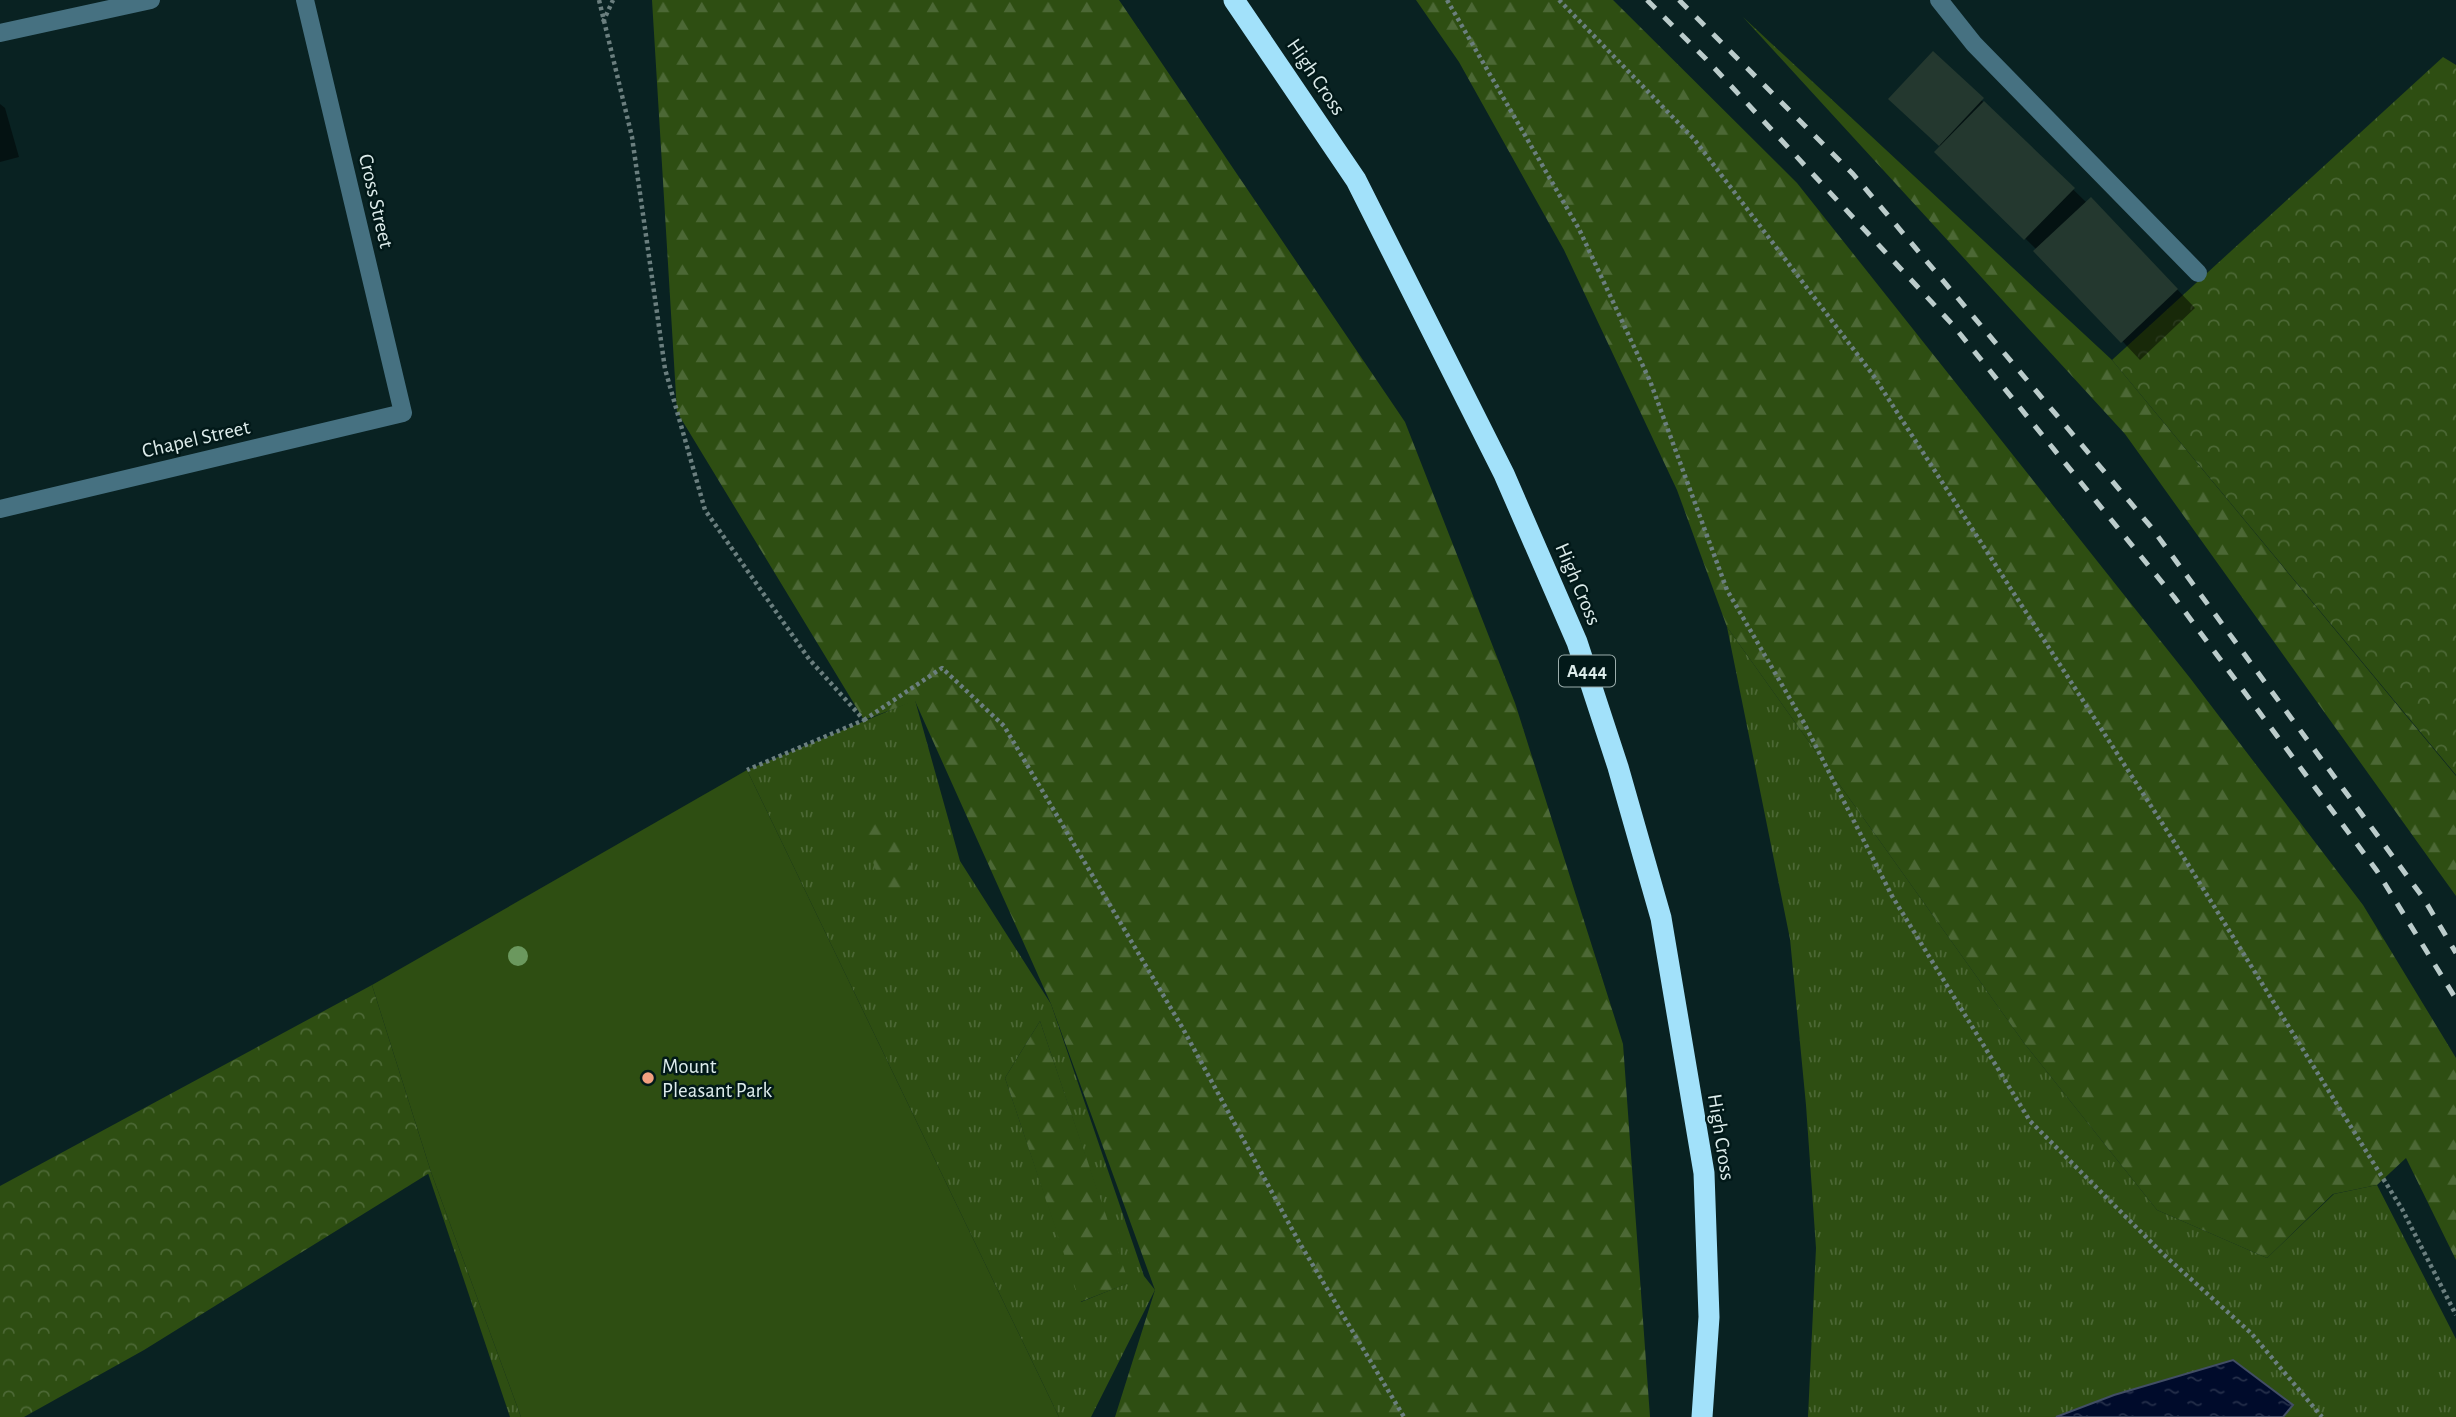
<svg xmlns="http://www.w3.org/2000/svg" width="2456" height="1417" font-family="'Alegreya Sans',sans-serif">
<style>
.grass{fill:url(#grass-tufts);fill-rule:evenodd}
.forest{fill:url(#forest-firs)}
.park{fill:url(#park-crowns)}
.pitch{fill:#2e4e12}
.water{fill:url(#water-ripples);stroke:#424e65;stroke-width:2}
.shadow{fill:#0007}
.building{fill:#24382f}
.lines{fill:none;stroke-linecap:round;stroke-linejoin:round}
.path{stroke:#6b7f7f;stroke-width:4.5;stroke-dasharray:3.5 3.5;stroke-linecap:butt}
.minor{stroke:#467181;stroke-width:18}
.highway{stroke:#a2e1fa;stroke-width:21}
.rail{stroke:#bbcccb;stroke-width:5;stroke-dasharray:12 12;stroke-linecap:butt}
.tree{fill:#6b985e}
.poi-dot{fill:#f2a080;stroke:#021919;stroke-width:2.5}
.labels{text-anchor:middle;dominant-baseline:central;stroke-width:5;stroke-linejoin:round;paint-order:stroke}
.shield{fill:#021919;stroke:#9badac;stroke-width:2}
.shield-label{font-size:19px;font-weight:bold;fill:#ddeceb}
.street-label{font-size:21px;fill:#ddeceb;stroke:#021919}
.poi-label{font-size:21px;fill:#ddeceb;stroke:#021919;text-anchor:start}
</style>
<defs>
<pattern id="grass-tufts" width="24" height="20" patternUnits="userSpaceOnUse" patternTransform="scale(1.75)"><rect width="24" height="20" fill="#2e4e12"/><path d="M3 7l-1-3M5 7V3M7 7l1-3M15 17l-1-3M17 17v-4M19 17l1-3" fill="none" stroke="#4c6835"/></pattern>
<pattern id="forest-firs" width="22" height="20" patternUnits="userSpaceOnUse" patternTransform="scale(1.75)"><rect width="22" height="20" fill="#2e4e12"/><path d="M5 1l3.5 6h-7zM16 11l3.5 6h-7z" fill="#4c6835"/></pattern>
<pattern id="park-crowns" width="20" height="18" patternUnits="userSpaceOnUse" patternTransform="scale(1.75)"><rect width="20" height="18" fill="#2e4e12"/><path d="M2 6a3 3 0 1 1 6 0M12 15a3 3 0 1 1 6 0" fill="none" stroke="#4c6835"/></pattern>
<pattern id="water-ripples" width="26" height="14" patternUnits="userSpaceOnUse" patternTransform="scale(1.75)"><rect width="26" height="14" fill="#000b2b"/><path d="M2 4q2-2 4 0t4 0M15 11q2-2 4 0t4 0" fill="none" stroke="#252f4a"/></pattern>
</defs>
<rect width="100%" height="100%" fill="#092222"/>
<g class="grass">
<polygon points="1727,627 2024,1043 2157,1210 2267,1258 2334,1194 2377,1185 2456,1339 2456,1417 1808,1417 1816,1248 1806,1105 1790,939"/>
<path d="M915 700 960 861 1051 1004 1144 1276 1155 1290 1091 1417H1059L747 770ZM1040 1021 1128 1283 1081 1302 1005 1078Z"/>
<polygon points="431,1172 521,1417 510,1417 428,1173"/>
</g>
<g class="forest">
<polygon points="652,0 1119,0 1405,422 1515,703 1623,1044 1650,1417 1115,1417 1155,1290 1051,1004 915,701 864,720 677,412"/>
<polygon points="1416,0 1613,0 1797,183 2190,678 2363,905 2456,1058 2456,1260 2406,1158 2377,1185 2333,1194 2267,1258 2157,1210 2024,1043 1727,627 1677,490 1564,250 1459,62"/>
<polygon points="1743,17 2112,360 2456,776 2456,896 2125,434"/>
<polygon points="881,809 921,886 888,907 862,829"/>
<polygon points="1040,1021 1129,1283 1080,1302 1005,1078"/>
</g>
<g class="park">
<polygon points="2443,57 2456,65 2456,775 2112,360"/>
<polygon points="372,985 431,1172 144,1350 24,1417 0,1417 0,1186"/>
</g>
<polygon class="pitch" points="747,770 1059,1417 521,1417 431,1172 372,985"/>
<polygon class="water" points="2233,1360 2293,1405 2283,1417 2056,1417 2114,1395"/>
<g class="shadow">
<polygon points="1933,53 2087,203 2109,218 2195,308 2140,360 2037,250 1937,152 1942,147 1909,117"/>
<polygon points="0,104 5,108 19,157 0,162"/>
</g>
<g class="building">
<polygon points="1933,51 1984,98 1939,146 1888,99"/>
<polygon points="1984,101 2075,188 2024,240 1934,152"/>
<polygon points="2091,197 2178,289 2121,343 2033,251"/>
</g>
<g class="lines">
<g class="path">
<polyline points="599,0 632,137 665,369 705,510 809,659 864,720 747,770"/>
<polyline points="1447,0 1579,229 1650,381 1727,590 1804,723 1892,896 2030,1121 2163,1254 2251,1333 2322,1417"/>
<polyline points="1559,0 1694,139 1873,375 2171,837 2402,1209 2456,1315"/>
<polyline points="603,22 613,0"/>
<polyline points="864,720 942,668 1004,726 1182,1027 1299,1242 1404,1417"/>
</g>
<g class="minor">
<polyline points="1939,0 1974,44 2198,273"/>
<polyline points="0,33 151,0"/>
<polyline points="0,509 403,413 305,0"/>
</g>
<polyline class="highway" points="1234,0 1356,180 1504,474 1577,642 1618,767 1661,918 1704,1173 1709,1317 1702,1417"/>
<g class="rail">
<polyline points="1647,0 1706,59 1952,324 2174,597 2377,871 2456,999"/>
<polyline points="1679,0 1853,174 2151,527 2424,899 2456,953"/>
</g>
</g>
<circle class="tree" cx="518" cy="956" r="10"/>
<circle class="poi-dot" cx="648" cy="1078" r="7"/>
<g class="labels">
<rect class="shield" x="1559" y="655.5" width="56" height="31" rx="5"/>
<g class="shield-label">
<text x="1587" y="671">A444</text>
</g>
<g class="street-label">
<text transform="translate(1316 77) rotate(56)">High Cross</text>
<text transform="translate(376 201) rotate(77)">Cross Street</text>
<text transform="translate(196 439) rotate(-13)">Chapel Street</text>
<text transform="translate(1578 584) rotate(67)">High Cross</text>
<text transform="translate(1721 1137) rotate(81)">High Cross</text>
</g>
<g class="poi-label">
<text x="662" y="1066">Mount<tspan x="662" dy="24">Pleasant Park</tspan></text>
</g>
</g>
</svg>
